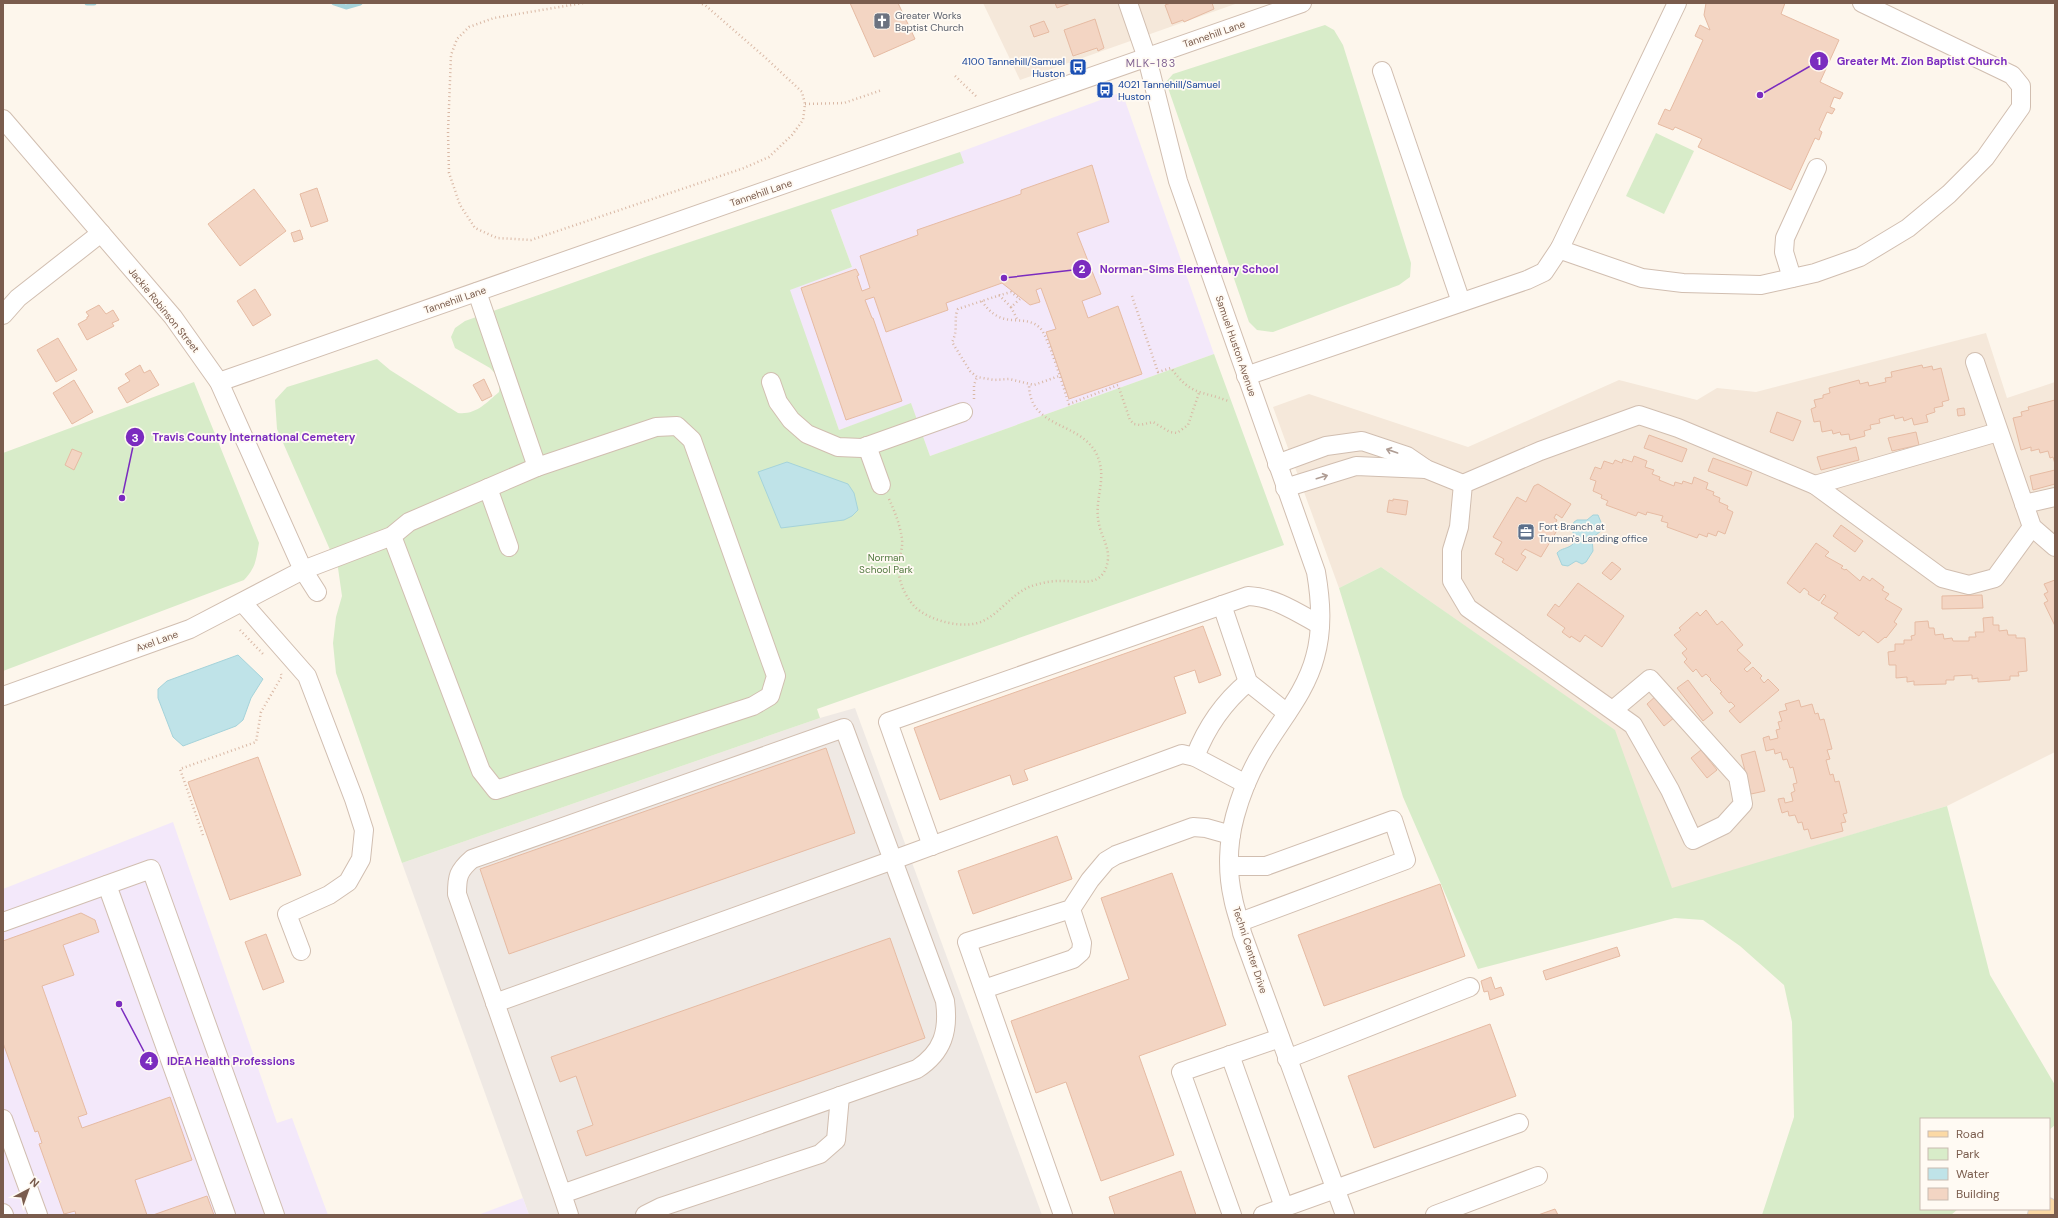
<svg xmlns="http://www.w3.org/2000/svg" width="2058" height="1218" font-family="'DM Sans',sans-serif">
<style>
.residential{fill:#f5e8da}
.industrial{fill:#efe9e4}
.education{fill:#f3e8fa}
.green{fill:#d8ecc9}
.water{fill:#bfe3e8;stroke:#a5d3da}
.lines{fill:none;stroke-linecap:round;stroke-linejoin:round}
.stream{stroke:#a5d3da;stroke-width:5}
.building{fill:#f3d5c3;stroke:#e6bba3}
.minor-casing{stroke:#d1beb0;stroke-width:20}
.major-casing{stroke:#dad1cd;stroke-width:24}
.path{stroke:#d9b8a5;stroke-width:2.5;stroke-dasharray:1 3;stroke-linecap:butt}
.minor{stroke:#fff;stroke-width:18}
.major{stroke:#fbd9a5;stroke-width:22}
.oneway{stroke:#af9d94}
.labels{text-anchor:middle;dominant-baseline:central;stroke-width:3.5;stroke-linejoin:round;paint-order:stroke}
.worship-label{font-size:10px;fill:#5b616d;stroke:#fffaf3;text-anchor:start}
.street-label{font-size:10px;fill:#7a5c4d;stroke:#fffaf3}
.transit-label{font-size:10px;fill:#164399;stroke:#fffaf3;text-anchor:end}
.service-label{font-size:10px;fill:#4e5e75;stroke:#fffaf3;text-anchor:start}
.park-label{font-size:10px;fill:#537a41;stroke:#fffaf3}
.neighbourhood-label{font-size:11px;letter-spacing:1px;fill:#846695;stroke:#fffaf3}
.leader{fill:none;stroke:#7b2cbf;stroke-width:1.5}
.callout-dot{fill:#7b2cbf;stroke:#fffaf3;stroke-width:1.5}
.mark-label{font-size:12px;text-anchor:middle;font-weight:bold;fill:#fff}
.callout-label{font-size:11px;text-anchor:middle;font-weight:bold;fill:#7b2cbf;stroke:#fffaf3;stroke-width:3.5;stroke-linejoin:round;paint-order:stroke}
</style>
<rect width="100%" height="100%" fill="#fdf6ec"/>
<g class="residential">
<polygon points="983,3 1238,3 1020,80"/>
<polygon points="1986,333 2007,398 2055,382 2055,752 1947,806 1672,889 1614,730 1381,567 1339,588 1273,407 1309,394 1468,447 1619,380 1697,400 1717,388 1756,392"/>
</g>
<polygon class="industrial" points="855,708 1042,1215 529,1215 402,863 820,718"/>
<g class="education">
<polygon points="1122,92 1214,354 930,456 911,404 839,430 789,290 852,267 831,210 963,163 960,152"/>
<polygon points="173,822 277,1123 292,1118 328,1215 3,1215 3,889"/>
<polygon points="523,1198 529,1215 478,1215"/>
</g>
<g class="green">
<polygon points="1325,25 1334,30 1343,45 1411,263 1410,277 1399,285 1273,332 1257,330 1249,322 1166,82 1173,74"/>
<polygon points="1656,133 1694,151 1664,214 1626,196"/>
<path d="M960 152 964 163 831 210 852 267 790 290 839 430 911 403 930 456 1214 354 1284 545 817 709 820 718 402 863 336 673 333 643 336 617 342 596 338 568 277 429 275 400 287 387 377 359 390 370 458 413C476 415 486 403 499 392L500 379 490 368 455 348 451 337 455 328 465 321 648 256Z"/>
<path d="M194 382 259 543C256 560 256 567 244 580L3 671V453Z"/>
<polygon points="1381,567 1615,730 1672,888 1947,806 1990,975 2055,1085 2055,1125 2049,1130 2049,1119 1921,1119 1921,1209 1958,1209 1951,1215 1762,1215 1794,1117 1792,1022 1784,985 1740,946 1703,920 1675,918 1478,969 1403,797 1339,588"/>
</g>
<g class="water">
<polygon points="787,462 848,484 854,493 858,510 852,516 844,520 781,528 758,472"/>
<path d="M1593 515H1598L1603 527 1601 531 1592 538 1593 551 1586 562 1582 564 1576 561 1568 566 1562 565 1557 553C1561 548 1568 549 1573 544 1576 536 1570 530 1574 522L1577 520H1587Z"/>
<polygon points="238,655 263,679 251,698 243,720 236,726 183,746 173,737 158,698 158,689 167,681"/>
</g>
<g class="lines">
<g class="stream">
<polyline points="87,3 94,3"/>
<polyline points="334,3 346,7 360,3"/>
</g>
</g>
<g class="building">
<polygon points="850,3 898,3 915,39 874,57"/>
<polygon points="1055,3 1071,3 1057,8"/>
<polygon points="1171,3 1212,3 1214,9 1184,22 1183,20 1172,24 1165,5"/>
<polygon points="1706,3 1785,3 1781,14 1839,40 1820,82 1843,93 1840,99 1834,97 1830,107 1835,109 1832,114 1827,112 1819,130 1822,132 1819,140 1815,138 1791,190 1698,147 1702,139 1675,127 1673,130 1658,124 1665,109 1670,111 1703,40 1695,36 1700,25 1710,30 1704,15"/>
<polygon points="1095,19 1104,48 1098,51 1097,48 1073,56 1064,30"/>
<polygon points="1044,21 1049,32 1034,37 1030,26"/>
<polygon points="1092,165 1109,222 1077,233 1101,294 1082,301 1088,318 1118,306 1142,374 1069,399 1046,332 1056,329 1041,288 1036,290 1040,302 1030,305 1002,283 946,303 948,310 886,332 874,297 865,300 872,318 873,318 902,401 846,420 801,288 856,269 859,275 857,276 862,291 870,288 860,256 918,235 917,230 1021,194 1021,190"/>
<polygon points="317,188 328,221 311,227 300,194"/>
<polygon points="254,189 286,231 240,266 208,224"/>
<polygon points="300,230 303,239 294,242 291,233"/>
<polygon points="255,289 271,315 253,326 237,301"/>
<polygon points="99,305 106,314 113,310 119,320 112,323 114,326 87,340 78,324 87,319 87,317 89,316 86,312"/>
<polygon points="58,338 77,370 56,382 37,350"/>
<polygon points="140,365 144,373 150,370 159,385 127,403 118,388 130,381 125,374"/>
<polygon points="1922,365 1923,368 1932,366 1933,370 1941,368 1949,400 1942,402 1943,406 1934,408 1935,412 1926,415 1928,422 1914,425 1912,418 1904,421 1903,417 1895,419 1894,415 1879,419 1880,423 1870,425 1871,429 1864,431 1865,436 1850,440 1849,434 1841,435 1840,432 1833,434 1832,430 1822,432 1820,421 1814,422 1811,409 1816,407 1814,400 1823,398 1823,395 1830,393 1829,388 1859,380 1860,384 1868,382 1869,386 1886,382 1885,378 1892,377 1891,372"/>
<polygon points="484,379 492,396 482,401 473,385"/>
<polygon points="74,380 93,412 72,424 53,393"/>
<polygon points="2055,400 2055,464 2053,457 2050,458 2048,451 2040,453 2039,449 2031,451 2031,447 2021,450 2013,418 2022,416 2021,412 2029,410 2028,407"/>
<polygon points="1964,408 1965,415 1958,416 1957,409"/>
<polygon points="1777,412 1801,421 1793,441 1770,432"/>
<polygon points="1916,432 1919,445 1892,451 1888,438"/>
<polygon points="1649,435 1687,449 1682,462 1644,448"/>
<polygon points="1856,447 1859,460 1821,470 1817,457"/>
<polygon points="72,449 82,453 74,470 65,465"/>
<polygon points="1634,456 1647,461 1645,467 1654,470 1652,474 1660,477 1659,480 1674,486 1675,482 1682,484 1683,481 1692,484 1694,477 1708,483 1706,489 1714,492 1713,495 1720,498 1719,502 1728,506 1727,509 1733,512 1725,534 1718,531 1716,536 1708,533 1707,537 1699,534 1697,538 1667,527 1668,523 1661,521 1663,516 1647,512 1646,515 1638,512 1636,516 1606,505 1608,501 1601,498 1602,495 1593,491 1596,481 1590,479 1595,467 1601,469 1604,461 1613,464 1615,460 1622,463 1623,459 1632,462"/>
<polygon points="1713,458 1752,472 1747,486 1708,471"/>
<polygon points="2055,470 2055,484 2033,490 2030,476"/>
<polygon points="1538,484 1571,504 1562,518 1556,514 1554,518 1557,520 1555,524 1559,527 1541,557 1525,549 1521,554 1526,557 1517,571 1502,562 1504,559 1495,554 1502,542 1493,537 1517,497 1526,502 1534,486"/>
<polygon points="1393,499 1408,501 1406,515 1387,512 1389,500 1393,501"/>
<polygon points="1841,525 1863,541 1855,552 1833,536"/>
<polygon points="1816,543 1829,552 1825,556 1843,566 1841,568 1845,570 1846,569 1860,581 1863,576 1870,581 1872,578 1884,587 1882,590 1889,594 1885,599 1902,609 1894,622 1897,624 1886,638 1885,637 1878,643 1863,631 1859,636 1834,618 1838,613 1821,603 1826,596 1824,594 1819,601 1808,594 1809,592 1804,588 1800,593 1787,583"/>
<polygon points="1612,562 1621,569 1611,580 1602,573"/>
<polygon points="2055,580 2055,626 2044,603 2048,601 2044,594 2048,592 2044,584"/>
<polygon points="1578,583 1624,616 1602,647 1585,635 1580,642 1571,636 1570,638 1562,632 1565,628 1547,615 1555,604 1559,607"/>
<polygon points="1982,595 1983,608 1942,609 1942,596"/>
<polygon points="1706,610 1717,625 1722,621 1743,645 1737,650 1751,663 1744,669 1747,672 1753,667 1762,676 1760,678 1764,683 1768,679 1779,690 1740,723 1729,711 1735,706 1731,702 1729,703 1720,693 1722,692 1710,680 1711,679 1706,674 1702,677 1696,669 1693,672 1684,662 1687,659 1682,653 1687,649 1674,635 1681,630 1679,628 1697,612 1700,616"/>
<polygon points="1993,617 1993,625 1999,625 1999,631 2007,630 2008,635 2016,635 2016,638 2025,638 2027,671 2018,672 2019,676 2010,676 2010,680 1978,682 1978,678 1972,679 1972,675 1954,676 1954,680 1946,680 1946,684 1914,685 1914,681 1907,682 1907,677 1896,678 1896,665 1889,665 1888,652 1895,651 1895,644 1904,644 1904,640 1912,640 1911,636 1915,635 1915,622 1928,621 1929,628 1934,628 1935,635 1943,634 1944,639 1952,638 1953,641 1969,641 1969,637 1976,637 1975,632 1984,632 1983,618"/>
<polygon points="1203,626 1221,675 1199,683 1195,670 1174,677 1186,713 1024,770 1028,780 1013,785 1010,775 940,800 914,728"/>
<polygon points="1688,680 1713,713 1703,721 1677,688"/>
<polygon points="1657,695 1675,717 1664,726 1647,704"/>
<polygon points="1799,700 1801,707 1812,704 1815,714 1818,713 1820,720 1824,719 1832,749 1827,750 1830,759 1826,760 1830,775 1833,774 1835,782 1839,781 1847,813 1843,814 1846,822 1841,823 1843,831 1811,839 1808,829 1804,830 1802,822 1798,823 1795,815 1789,816 1788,811 1782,813 1778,799 1784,798 1785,803 1793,801 1791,793 1795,791 1793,784 1797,783 1793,767 1790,768 1787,759 1783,760 1781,752 1775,754 1774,749 1766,751 1763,738 1769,736 1770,740 1778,738 1776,730 1780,729 1778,722 1782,721 1779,712 1787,710 1785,704"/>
<polygon points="826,748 855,833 509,954 480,869"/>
<polygon points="1701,750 1717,770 1707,778 1691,758"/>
<polygon points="1755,751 1765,791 1751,794 1741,755"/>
<polygon points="258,757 301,875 230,900 188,782"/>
<polygon points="1057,836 1072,879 973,914 958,871"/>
<polygon points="1172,873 1226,1025 1139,1056 1174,1155 1101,1181 1066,1082 1036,1093 1011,1021 1129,979 1101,898"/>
<polygon points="1440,884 1465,956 1324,1006 1298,935"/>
<polygon points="81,913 95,920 99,932 63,945 74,975 42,986 87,1114 78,1117 82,1128 170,1097 192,1160 135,1180 147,1215 76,1215 75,1211 64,1214 39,1144 42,1143 38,1131 35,1132 3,1043 3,941"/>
<polygon points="266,934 284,982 263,990 245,942"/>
<polygon points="890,938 925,1038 586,1156 577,1131 593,1125 576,1076 560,1082 551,1057"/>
<polygon points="1617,947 1620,956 1546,980 1543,971"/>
<polygon points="1491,977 1495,989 1501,987 1504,995 1490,1000 1488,991 1484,992 1481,981"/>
<polygon points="1490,1024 1516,1096 1374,1148 1348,1076"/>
<polygon points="1181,1171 1196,1215 1115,1215 1109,1197"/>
<polygon points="207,1196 214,1215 153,1215"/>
<polygon points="1555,1209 1558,1215 1538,1215"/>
</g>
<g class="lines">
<g class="minor-casing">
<g id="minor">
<path d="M1128 3 1147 58 1178 181 1316 572C1321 601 1323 629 1315 657 1306 692 1280 721 1262 752 1250 772 1241 794 1235 816 1228 842 1227 872 1233 898 1235 910 1240 921 1242 933L1345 1215"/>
<polyline points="1677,3 1560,248 1567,252 1642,278 1683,283 1761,285 1815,273 1860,257 1908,228 1949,194 1985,158 2021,107 2021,86 2012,75 1862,3"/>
<polyline points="1382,71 1461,302"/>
<polyline points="3,119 173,317 219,382 303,570 317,592"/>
<polyline points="1792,278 1784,252 1785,238 1817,168"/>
<polyline points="477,292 537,467"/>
<polyline points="3,315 18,298 101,233"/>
<polyline points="1975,362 2032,527 2055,547"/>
<polyline points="1246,376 1527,280 1544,272 1560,248"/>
<polyline points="219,382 1302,3"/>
<polyline points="771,382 778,402 791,420 807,434 838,447 862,448 963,412"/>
<polyline points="867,446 881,485"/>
<polyline points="1277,464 1326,446 1362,441 1407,456 1426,469 1463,484"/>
<polyline points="1815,485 1998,432"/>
<polyline points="488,488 509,547"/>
<polyline points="1285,488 1356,466 1426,469"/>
<polyline points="2024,504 2055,497"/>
<polyline points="243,603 307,676 354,799 364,830 361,859 348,882 329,895 287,914 301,951"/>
<polyline points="1222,605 1248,682 1287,713"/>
<polyline points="3,696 190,629 303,570 392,536 409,522 537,467 656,427 677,426 692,440 776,676 770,696 753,706 496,790 481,771 392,536"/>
<polyline points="1613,710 1650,679 1738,777 1743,804 1724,825 1693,840 1670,790 1633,725 1468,608 1452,581 1452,550 1459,527 1463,484 1540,451 1639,415 1678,428 1815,485 1942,578 1969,585 1995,578 2032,527"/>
<path d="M1195 757C1206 728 1224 702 1248 682"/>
<path d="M932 846 888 722 1248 596C1275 597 1298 613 1320 625"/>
<polyline points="1230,866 1266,866 1393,820 1406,860 1240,922"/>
<polyline points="107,885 226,1215"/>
<polyline points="3,922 151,869 275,1215"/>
<polyline points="984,989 1073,959 1081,952 1082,943 1071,909"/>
<polyline points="495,1003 893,860 1182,754 1195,757 1246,784"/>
<polyline points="1230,1055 1284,1207"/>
<polyline points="1287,1059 1470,987"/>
<polyline points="3,1119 38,1215"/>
<path d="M562 1194 917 1069C943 1052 949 1031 945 1001L844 728 472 859C458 871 457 877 457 894L562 1194 569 1215"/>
<polyline points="3,1213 4,1215"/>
<polyline points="645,1215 661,1207 820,1154 836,1140 840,1096"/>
<polyline points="1063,1215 967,942 1071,909 1090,880 1106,861 1116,855 1193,827 1206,828 1231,835"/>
<polyline points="1232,1215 1181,1072 1280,1038"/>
<polyline points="1263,1215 1519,1123"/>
<polyline points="1435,1215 1538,1176"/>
</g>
</g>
<g class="major-casing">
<polyline id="major" points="2039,1215 2047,1209"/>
</g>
<g class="path">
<polyline points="583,3 494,18 469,27 457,39 451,55 448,132 449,173 460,205 475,228 497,238 531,240 744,168 769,157 792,135 803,120 805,104 802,92 767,59 705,5 699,3"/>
<polyline points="955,76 978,98"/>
<polyline points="805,104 844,103 882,90"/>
<path d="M999 295 1011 307 1020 299 1011 292C993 297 976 303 958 309 953 319 959 329 952 342L970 371 977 377 994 380 1009 379 1034 385 1059 376"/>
<path d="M1132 296 1158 372 1171 368C1191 396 1200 390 1228 401"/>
<path d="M982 301C1002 332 1024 312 1040 328 1048 335 1064 390 1069 404L1118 385 1130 420 1134 424 1140 425 1153 422 1170 432 1177 433 1188 425 1199 393"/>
<polyline points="1011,307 1018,321"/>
<polyline points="974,399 974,385 977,377"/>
<path d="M889 499C895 512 900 525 902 539 903 547 900 555 899 563 897 579 904 595 915 607 930 621 964 630 983 621 1000 613 1011 595 1029 587 1037 584 1049 581 1058 581 1080 580 1104 590 1108 559 1109 546 1101 536 1099 524 1093 499 1109 478 1096 453 1079 421 1029 429 1029 384"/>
<polyline points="240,630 264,655"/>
<polyline points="203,835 180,769 256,742 261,712 282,676 281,674"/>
</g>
<use href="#minor" class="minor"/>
<use href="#major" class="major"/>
</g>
<defs><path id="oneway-shaft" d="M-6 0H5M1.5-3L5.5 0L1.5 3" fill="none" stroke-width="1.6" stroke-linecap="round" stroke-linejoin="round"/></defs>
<g class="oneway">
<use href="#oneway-shaft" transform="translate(1392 451) rotate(-161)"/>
<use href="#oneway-shaft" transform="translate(1322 477) rotate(-17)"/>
</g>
<defs>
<g id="church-square" transform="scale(0.9)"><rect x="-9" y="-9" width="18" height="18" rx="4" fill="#6b7280" stroke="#fffaf3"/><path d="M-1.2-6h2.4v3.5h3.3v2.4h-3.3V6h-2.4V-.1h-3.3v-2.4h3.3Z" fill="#fff"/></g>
<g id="bus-square" transform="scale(0.9)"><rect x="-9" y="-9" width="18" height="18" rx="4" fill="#1a4fb4" stroke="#fffaf3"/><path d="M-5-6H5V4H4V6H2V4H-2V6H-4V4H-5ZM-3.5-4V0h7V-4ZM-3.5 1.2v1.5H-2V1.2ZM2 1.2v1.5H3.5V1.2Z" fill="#fff"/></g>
<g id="office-square" transform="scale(0.9)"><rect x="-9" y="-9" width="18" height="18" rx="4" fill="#5c6f8a" stroke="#fffaf3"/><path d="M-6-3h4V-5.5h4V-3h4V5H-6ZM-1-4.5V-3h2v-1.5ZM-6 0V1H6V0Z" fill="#fff"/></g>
</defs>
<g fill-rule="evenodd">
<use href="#church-square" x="882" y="21"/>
<use href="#bus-square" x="1078" y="67"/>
<use href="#bus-square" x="1105" y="90"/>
<use href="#office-square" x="1526" y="532"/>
</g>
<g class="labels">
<g class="worship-label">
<text x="895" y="15">Greater Works<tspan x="895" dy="12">Baptist Church</tspan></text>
</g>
<g class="street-label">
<text transform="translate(1214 34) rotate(-19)">Tannehill Lane</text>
<text transform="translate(761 193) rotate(-19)">Tannehill Lane</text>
<text transform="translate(455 300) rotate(-19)">Tannehill Lane</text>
<text transform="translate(164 310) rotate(51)">Jackie Robinson Street</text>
<text transform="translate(1236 346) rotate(71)">Samuel Huston Avenue</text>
<text transform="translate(157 641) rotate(-20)">Axel Lane</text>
<text transform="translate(1250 950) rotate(72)">Techni Center Drive</text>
</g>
<g class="transit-label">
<text x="1065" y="61">4100 Tannehill/Samuel<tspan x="1065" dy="12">Huston</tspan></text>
<text x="1118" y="84" text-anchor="start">4021 Tannehill/Samuel<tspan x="1118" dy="12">Huston</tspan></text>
</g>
<g class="service-label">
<text x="1539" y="526">Fort Branch at<tspan x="1539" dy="12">Truman's Landing office</tspan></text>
</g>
<g class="park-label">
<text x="886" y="557">Norman<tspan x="886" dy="12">School Park</tspan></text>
</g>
<g class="neighbourhood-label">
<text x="1151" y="63">MLK-183</text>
</g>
</g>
<path class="leader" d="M1760 95L1819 61M1004 278L1082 269M122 498L135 437M119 1004L149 1061"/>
<g class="callout-dot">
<circle cx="1760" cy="95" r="4"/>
<circle cx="1004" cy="278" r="4"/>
<circle cx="122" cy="498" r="4"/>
<circle cx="119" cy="1004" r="4"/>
<circle cx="1819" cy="61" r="10"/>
<circle cx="1082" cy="269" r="10"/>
<circle cx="135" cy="437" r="10"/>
<circle cx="149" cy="1061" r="10"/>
</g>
<g class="mark-label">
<text x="1819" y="65">1</text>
<text x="1082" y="273">2</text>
<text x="135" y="442">3</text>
<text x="149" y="1065">4</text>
</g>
<g class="callout-label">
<text x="1922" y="65">Greater Mt. Zion Baptist Church</text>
<text x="1189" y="273">Norman-Sims Elementary School</text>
<text x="254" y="441">Travis County International Cemetery</text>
<text x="231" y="1065">IDEA Health Professions</text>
</g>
<rect width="2058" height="1218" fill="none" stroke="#7a5c4d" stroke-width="8"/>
<rect x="1920" y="1118" width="130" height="92" fill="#fffaf3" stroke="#cabbb1"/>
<rect x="1928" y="1131" width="20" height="6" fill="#fbd9a5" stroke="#cabbb1"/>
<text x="1956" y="1138" font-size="12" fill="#7a5c4d">Road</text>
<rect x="1928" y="1148" width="20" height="12" fill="#d8ecc9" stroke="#cabbb1"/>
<text x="1956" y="1158" font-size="12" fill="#7a5c4d">Park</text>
<rect x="1928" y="1168" width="20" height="12" fill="#bfe3e8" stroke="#cabbb1"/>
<text x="1956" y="1178" font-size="12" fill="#7a5c4d">Water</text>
<rect x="1928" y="1188" width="20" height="12" fill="#f3d5c3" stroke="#cabbb1"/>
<text x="1956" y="1198" font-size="12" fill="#7a5c4d">Building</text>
<g transform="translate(28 1190) rotate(41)" stroke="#fffaf3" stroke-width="3" paint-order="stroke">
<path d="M0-3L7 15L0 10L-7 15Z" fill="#7a5c4d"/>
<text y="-6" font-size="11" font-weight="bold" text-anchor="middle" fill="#7a5c4d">N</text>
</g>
</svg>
